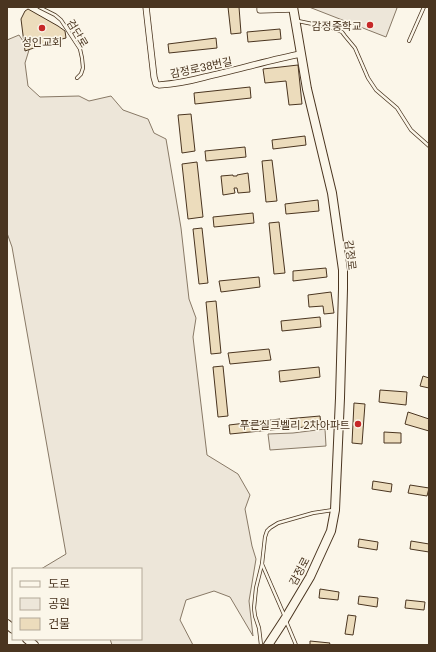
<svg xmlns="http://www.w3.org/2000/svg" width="436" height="652" font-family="Lato,'Noto Sans KR',sans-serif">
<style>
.green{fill:#ede6d9;stroke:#887966}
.building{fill:#ecdcbc;stroke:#4a3520}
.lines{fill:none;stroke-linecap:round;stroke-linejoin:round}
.lane-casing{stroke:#4a3520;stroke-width:4}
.street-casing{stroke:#4a3520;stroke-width:7}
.secondary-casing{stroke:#4a3520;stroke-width:10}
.lane{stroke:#fbf6e9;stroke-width:2.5}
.street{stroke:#fbf6e9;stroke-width:5.5}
.secondary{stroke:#fbf6e9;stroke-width:8}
.poi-dot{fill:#c62828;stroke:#fbf6e9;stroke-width:1.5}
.labels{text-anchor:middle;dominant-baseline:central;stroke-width:3;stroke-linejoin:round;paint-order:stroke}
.poi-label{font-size:11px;fill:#4a3520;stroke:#fbf6e9;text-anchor:end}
.street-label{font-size:11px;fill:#4a3520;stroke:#fbf6e9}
</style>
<rect width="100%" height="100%" fill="#fbf6e9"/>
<g class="green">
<polygon points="309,7 394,7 397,8 386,37"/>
<polygon points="19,35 29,50 25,63 28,86 40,97 79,96 89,101 111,96 123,110 148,119 154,133 166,139 181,228 189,299 196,318 193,337 207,455 238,474 250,495 245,509 252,546 256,559 249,601 253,636 230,597 214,591 186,600 180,620 193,645 112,645 110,639 141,639 141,569 41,569 66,554 12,247 7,233 7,40"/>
<polygon points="325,429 326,446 270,450 268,434 293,433"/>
</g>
<g class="building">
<polygon points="228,7 239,7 241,33 231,34"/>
<polygon points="28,9 58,26 65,31 66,38 54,41 25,51 21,19 25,11"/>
<polygon points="280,29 281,39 248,42 247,32"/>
<polygon points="216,38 217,48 169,53 168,44"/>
<polygon points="298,65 302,104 289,105 286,81 265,83 263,69"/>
<polygon points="250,87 251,98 195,104 194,93"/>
<polygon points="191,114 195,151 182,153 178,115"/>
<polygon points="305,136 306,145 273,149 272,140"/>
<polygon points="245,147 246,157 206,161 205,151"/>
<polygon points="272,160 277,201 266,202 262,161"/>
<polygon points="197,162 203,217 188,219 182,164"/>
<polygon points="248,173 250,192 238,193 237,188 234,188 235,193 223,195 221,176 233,175 233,176 237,176 237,175"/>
<polygon points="318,200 319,211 286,214 285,204"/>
<polygon points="253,213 254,223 214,227 213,217"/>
<polygon points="279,222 285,273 274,274 269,223"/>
<polygon points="202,228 208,283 199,284 193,229"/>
<polygon points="326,268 327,277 293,281 293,271"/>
<polygon points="259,277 260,287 221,292 219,281"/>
<polygon points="331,292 334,313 324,314 323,306 309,307 308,295"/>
<polygon points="216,301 221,353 211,354 206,302"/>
<polygon points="320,317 321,327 282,331 281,321"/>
<polygon points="269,349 271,360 230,364 228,353"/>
<polygon points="223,366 228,416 218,417 213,367"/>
<polygon points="319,367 320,377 280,382 279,371"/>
<polygon points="423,376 429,378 429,388 420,386"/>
<polygon points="380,390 407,392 406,405 379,402"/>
<polygon points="354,403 365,404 362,444 352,443"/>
<polygon points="408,412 429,419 429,431 405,424"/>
<polygon points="320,416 321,425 287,429 286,419"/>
<polygon points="280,419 281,429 230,434 229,425"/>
<polygon points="384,432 401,433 401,443 384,443"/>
<polygon points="373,481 392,484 391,492 372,489"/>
<polygon points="410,485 429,488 427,496 408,493"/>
<polygon points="359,539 378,542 377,550 358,547"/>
<polygon points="411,541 429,544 429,552 410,549"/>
<polygon points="320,589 339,592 338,600 319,598"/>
<polygon points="359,596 378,598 377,607 358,604"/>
<polygon points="406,600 425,602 424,610 405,608"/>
<polygon points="348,615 356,616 353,635 345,634"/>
<polygon points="310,641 330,643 329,645 310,645"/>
</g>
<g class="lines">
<g class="lane-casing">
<g id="lane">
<polyline points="39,7 55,15 61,20 80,49 82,58 83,68 81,74 77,78"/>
<polyline points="298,21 332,28 342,32 345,36 355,48 368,78 376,90 397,108 411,130 429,146"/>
<polyline points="409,41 424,7"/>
<polyline points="262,564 285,617"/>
<polyline points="286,621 296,645"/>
<polyline points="261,645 259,628 255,616 254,608 256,588 262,564 265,537 267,531 270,528 278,523 313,513 333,510"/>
</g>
</g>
<g class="street-casing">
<g id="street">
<path d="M146 7 154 77 156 84 159 85C174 84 190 81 205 77 237 70 269 60 301 54"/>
<polyline points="260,7 260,10 293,9"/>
</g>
</g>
<g class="secondary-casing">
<g id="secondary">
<polyline points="7,624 13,629"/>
<polyline points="27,639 34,645"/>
<polyline points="268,645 285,619 310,577 331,531 335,510 340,398 343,289 343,270 332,193 307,89 293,7"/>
</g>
</g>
<use href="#lane" class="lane"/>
<use href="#street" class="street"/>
<use href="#secondary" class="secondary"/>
</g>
<g class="poi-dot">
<circle cx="370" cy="25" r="4"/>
<circle cx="42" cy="28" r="4"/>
<circle cx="358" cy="424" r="4"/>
</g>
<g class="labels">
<g class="poi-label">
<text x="362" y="25">감정중학교</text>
<text x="42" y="41" text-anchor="middle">성인교회</text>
<text x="350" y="424">푸른실크벨리 2차아파트</text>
</g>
<g class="street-label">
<text transform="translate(78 33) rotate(59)">검단로</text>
<text transform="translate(201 67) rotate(-12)">감정로38번길</text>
<text transform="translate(351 255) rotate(83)">감정로</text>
<text transform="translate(299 571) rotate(-62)">감정로</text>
</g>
</g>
<rect width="436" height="652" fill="none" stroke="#4a3520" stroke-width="16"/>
<rect x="12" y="568" width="130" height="72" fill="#fbf6e9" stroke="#b4a999"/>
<rect x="20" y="581" width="20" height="6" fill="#fbf6e9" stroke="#b4a999"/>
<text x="48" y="588" font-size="12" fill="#4a3520">도로</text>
<rect x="20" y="598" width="20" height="12" fill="#ede6d9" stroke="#b4a999"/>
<text x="48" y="608" font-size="12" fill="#4a3520">공원</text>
<rect x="20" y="618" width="20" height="12" fill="#ecdcbc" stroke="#b4a999"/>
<text x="48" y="628" font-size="12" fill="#4a3520">건물</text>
</svg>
